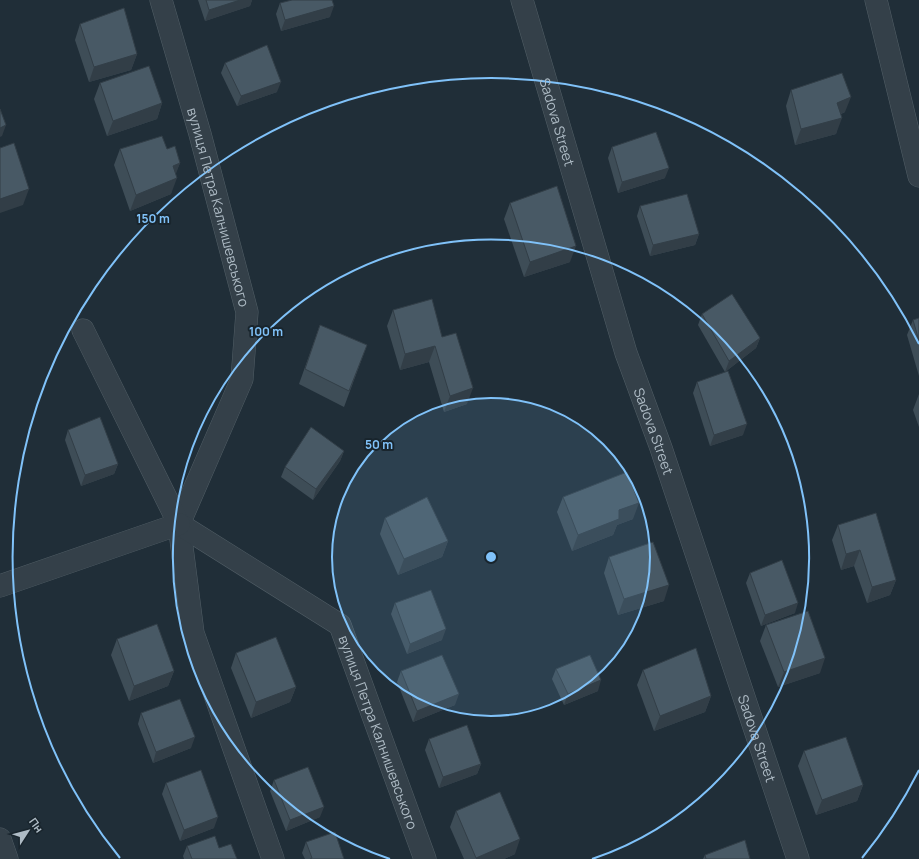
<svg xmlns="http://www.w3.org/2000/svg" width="919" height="859" font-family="Manrope,sans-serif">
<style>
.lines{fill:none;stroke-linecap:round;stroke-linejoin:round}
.minor-casing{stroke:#515e66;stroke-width:23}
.minor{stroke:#344049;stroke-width:22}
.wall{fill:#3e4d57}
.shaded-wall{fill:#323e47}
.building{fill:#485965;stroke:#323e47}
.ring{fill:none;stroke:#80c2f9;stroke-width:2}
.labels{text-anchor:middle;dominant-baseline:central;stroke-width:4;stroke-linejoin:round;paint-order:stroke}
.street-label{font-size:14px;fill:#aebbc5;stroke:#19252d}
.centre{fill:#80c2f9;stroke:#19252d;stroke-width:2}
.ring-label{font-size:12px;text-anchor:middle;font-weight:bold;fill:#80c2f9;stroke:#19252d;stroke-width:4;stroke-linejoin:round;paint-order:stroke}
</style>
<rect width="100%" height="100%" fill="#202e38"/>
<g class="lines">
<g class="minor-casing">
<g id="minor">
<path id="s1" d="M161 0 200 134 247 312 242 379 179 524 193 633 273 859"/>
<path id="s2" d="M522 0 626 353 661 448 798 859"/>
<polyline points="876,0 919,176"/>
<polyline points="83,330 179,524"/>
<path id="s3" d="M179 524 340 625 425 859"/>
<polyline points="0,586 179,524"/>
<polyline points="0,839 7,859"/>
</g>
</g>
<use href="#minor" class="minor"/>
</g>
<g class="wall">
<polygon points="198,0 252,0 250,6 205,21"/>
<polygon points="280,3 330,17 281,31 276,14"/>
<polygon points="80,24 137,54 131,70 89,82 75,40"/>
<polygon points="225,63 277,92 237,106 221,73"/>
<polygon points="100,83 162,103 157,119 107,136 94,99"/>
<polygon points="791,90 845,112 841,114 836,134 795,145 786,106"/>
<polygon points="612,147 665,178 618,193 608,158"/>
<polygon points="120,149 167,149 180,163 175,174 171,194 130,211 114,165"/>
<polygon points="510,203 570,262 524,277 504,219"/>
<polygon points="640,206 699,234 695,245 650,256 637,216"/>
<polygon points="393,310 442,337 467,404 444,412 429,362 400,370 387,326"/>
<polygon points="702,314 760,338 756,348 725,372 698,325"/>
<polygon points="919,318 919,376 907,335 913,320"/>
<polygon points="320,325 367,345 344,407 299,384"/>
<polygon points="697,382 743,435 710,446 693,393"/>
<polygon points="919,394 919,427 913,410"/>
<polygon points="68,430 118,464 114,474 81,486 65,440"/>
<polygon points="344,451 340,461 313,500 281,477 285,467"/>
<polygon points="563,497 633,519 617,525 613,535 572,551 557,512"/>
<polygon points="385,518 448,541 442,557 398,575 380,534"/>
<polygon points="838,525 896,580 890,595 867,603 854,566 841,570 832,540"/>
<polygon points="609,557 664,601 618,615 604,573"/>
<polygon points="750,573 795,613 761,626 746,583"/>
<polygon points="395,603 442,640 407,654 391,614"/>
<polygon points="766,625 820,673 778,687 760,641"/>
<polygon points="117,639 174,671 168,686 129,701 111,655"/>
<polygon points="236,653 296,687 290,702 251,718 231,668"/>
<polygon points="556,669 598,691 564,705 552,679"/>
<polygon points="643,670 711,696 705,712 654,731 637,685"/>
<polygon points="401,671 455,705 413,722 397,682"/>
<polygon points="141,713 191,748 153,763 138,724"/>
<polygon points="429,739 481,764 477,774 439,788 425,750"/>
<polygon points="804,751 863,785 857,801 816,815 798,766"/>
<polygon points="274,780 320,817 286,831 270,791"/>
<polygon points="166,783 214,828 180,841 162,794"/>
<polygon points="456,811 515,854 504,859 464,859 450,827"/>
<polygon points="306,842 344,859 305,859 302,853"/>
<polygon points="187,846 219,848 237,859 184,859 183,856"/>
<polygon points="705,855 750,859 703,859"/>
</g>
<g class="shaded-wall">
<polygon points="240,0 252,0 250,6 205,21 209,10"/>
<polygon points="334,6 330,17 281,31 285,20"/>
<polygon points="137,54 131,70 89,82 94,67"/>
<polygon points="281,82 277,92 237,106 241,96"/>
<polygon points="851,97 845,112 832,118 837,103"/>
<polygon points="162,103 157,119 107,136 113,121"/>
<polygon points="842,118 836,134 795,145 801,129"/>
<polygon points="6,125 2,136 0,137 0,128"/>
<polygon points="180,163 174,179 173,166"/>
<polygon points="669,168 665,178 618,193 622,182"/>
<polygon points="177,178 171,194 130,211 136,195"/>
<polygon points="29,189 23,205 0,213 0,199"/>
<polygon points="699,234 695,245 650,256 653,245"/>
<polygon points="576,246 570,262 524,277 530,262"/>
<polygon points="760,338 756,348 725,372 729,361"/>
<polygon points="435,346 429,362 400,370 405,354"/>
<polygon points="473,388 467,404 444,412 450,396"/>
<polygon points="747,424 743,435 710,446 714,435"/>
<polygon points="344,451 340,461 313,500 316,489"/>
<polygon points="118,464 114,474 81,486 85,475"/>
<polygon points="639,503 633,519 617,525 613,535 572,551 578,535 619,510"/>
<polygon points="448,541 442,557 398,575 404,559"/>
<polygon points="860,550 854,566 841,570 846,554"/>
<polygon points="896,580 890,595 867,603 872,587"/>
<polygon points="669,585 664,601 618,615 624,599"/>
<polygon points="798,603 795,613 761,626 765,615"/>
<polygon points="446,629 442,640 407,654 410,644"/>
<polygon points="825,658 820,673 778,687 784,672"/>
<polygon points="174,671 168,686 129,701 134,686"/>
<polygon points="601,680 598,691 564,705 568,694"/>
<polygon points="296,687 290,702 251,718 256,702"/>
<polygon points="459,694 455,705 413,722 417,711"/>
<polygon points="711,696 705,712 654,731 660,716"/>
<polygon points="195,737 191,748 153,763 156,752"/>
<polygon points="481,764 477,774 439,788 443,777"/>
<polygon points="863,785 857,801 816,815 822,800"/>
<polygon points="324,807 320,817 286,831 290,820"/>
<polygon points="218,817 214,828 180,841 184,830"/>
<polygon points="520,839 515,854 504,859 476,859 476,858"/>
</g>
<g class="building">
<polygon points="206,0 240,0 209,10"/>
<polygon points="292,0 332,0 334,6 285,20 280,3"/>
<polygon points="124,8 137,54 94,67 80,24"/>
<polygon points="267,45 281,82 241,96 225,63"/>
<polygon points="149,66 162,103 113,121 100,83"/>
<polygon points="842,73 851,97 837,103 842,118 801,129 791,90"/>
<polygon points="0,109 6,125 0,128"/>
<polygon points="656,132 669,168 622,182 612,147"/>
<polygon points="162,136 167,149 175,146 180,163 173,166 177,178 136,195 120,149"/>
<polygon points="14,143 29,189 0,199 0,148"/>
<polygon points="557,186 576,246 530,262 510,203"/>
<polygon points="687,194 699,234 653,245 640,206"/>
<polygon points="732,294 760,338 729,361 702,314"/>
<polygon points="432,299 442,337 456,333 473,388 450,396 435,346 405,354 393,310"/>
<polygon points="919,318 919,341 913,320"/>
<polygon points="320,325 367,345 349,391 305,369"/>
<polygon points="728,371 747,424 714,435 697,382"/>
<polygon points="100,417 118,464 85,475 68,430"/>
<polygon points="311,427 344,451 316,489 285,467"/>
<polygon points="627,472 639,503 619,510 619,519 578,535 563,497"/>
<polygon points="427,497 448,541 404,559 385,518"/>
<polygon points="876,513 896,580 872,587 860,550 846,554 838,525"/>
<polygon points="653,542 669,585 624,599 609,557"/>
<polygon points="782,560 798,603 765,615 750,573"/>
<polygon points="431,590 446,629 410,644 395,603"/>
<polygon points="808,611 825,658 784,672 766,625"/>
<polygon points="157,624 174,671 134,686 117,639"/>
<polygon points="276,637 296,687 256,702 236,653"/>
<polygon points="696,648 711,696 660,716 643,670"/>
<polygon points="442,655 459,694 417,711 401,671"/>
<polygon points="590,655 601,680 568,694 556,669"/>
<polygon points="180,699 195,737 156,752 141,713"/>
<polygon points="467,725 481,764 443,777 429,739"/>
<polygon points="846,737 863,785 822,800 804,751"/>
<polygon points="308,767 324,807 290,820 274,780"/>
<polygon points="201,770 218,817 184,830 166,783"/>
<polygon points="500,792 520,839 476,858 456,811"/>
<polygon points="335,832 344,859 310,859 312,858 306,842"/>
<polygon points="215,836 219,848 231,844 237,859 192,859 187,846"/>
<polygon points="745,840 750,859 706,859 705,855"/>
</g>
<circle cx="491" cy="557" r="159" fill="#80c2f9" fill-opacity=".12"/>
<g class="ring">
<circle cx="491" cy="557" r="159"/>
<path d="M390 859A318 318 0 1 1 592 859"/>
<path d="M919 770A478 478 0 0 1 862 858M120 858A478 478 0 1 1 919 344"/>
</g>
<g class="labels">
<g class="street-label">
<text stroke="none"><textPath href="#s2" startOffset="127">Sadova Street</textPath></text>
<text stroke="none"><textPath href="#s1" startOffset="215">вулиця Петра Калнишевського</textPath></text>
<text stroke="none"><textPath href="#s2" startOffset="451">Sadova Street</textPath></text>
<text stroke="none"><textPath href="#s3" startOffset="304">вулиця Петра Калнишевського</textPath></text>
<text stroke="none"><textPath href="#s2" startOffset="775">Sadova Street</textPath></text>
</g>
</g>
<circle cx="491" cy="557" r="6" class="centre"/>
<g class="ring-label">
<text x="153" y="223">150 m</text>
<text x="266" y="336">100 m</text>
<text x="379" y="449">50 m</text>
</g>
<g transform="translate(28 831) rotate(54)" stroke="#19252d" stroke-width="3" paint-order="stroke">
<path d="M0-3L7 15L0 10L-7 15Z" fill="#aebbc5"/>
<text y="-6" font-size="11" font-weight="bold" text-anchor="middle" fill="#aebbc5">Пн</text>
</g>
</svg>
